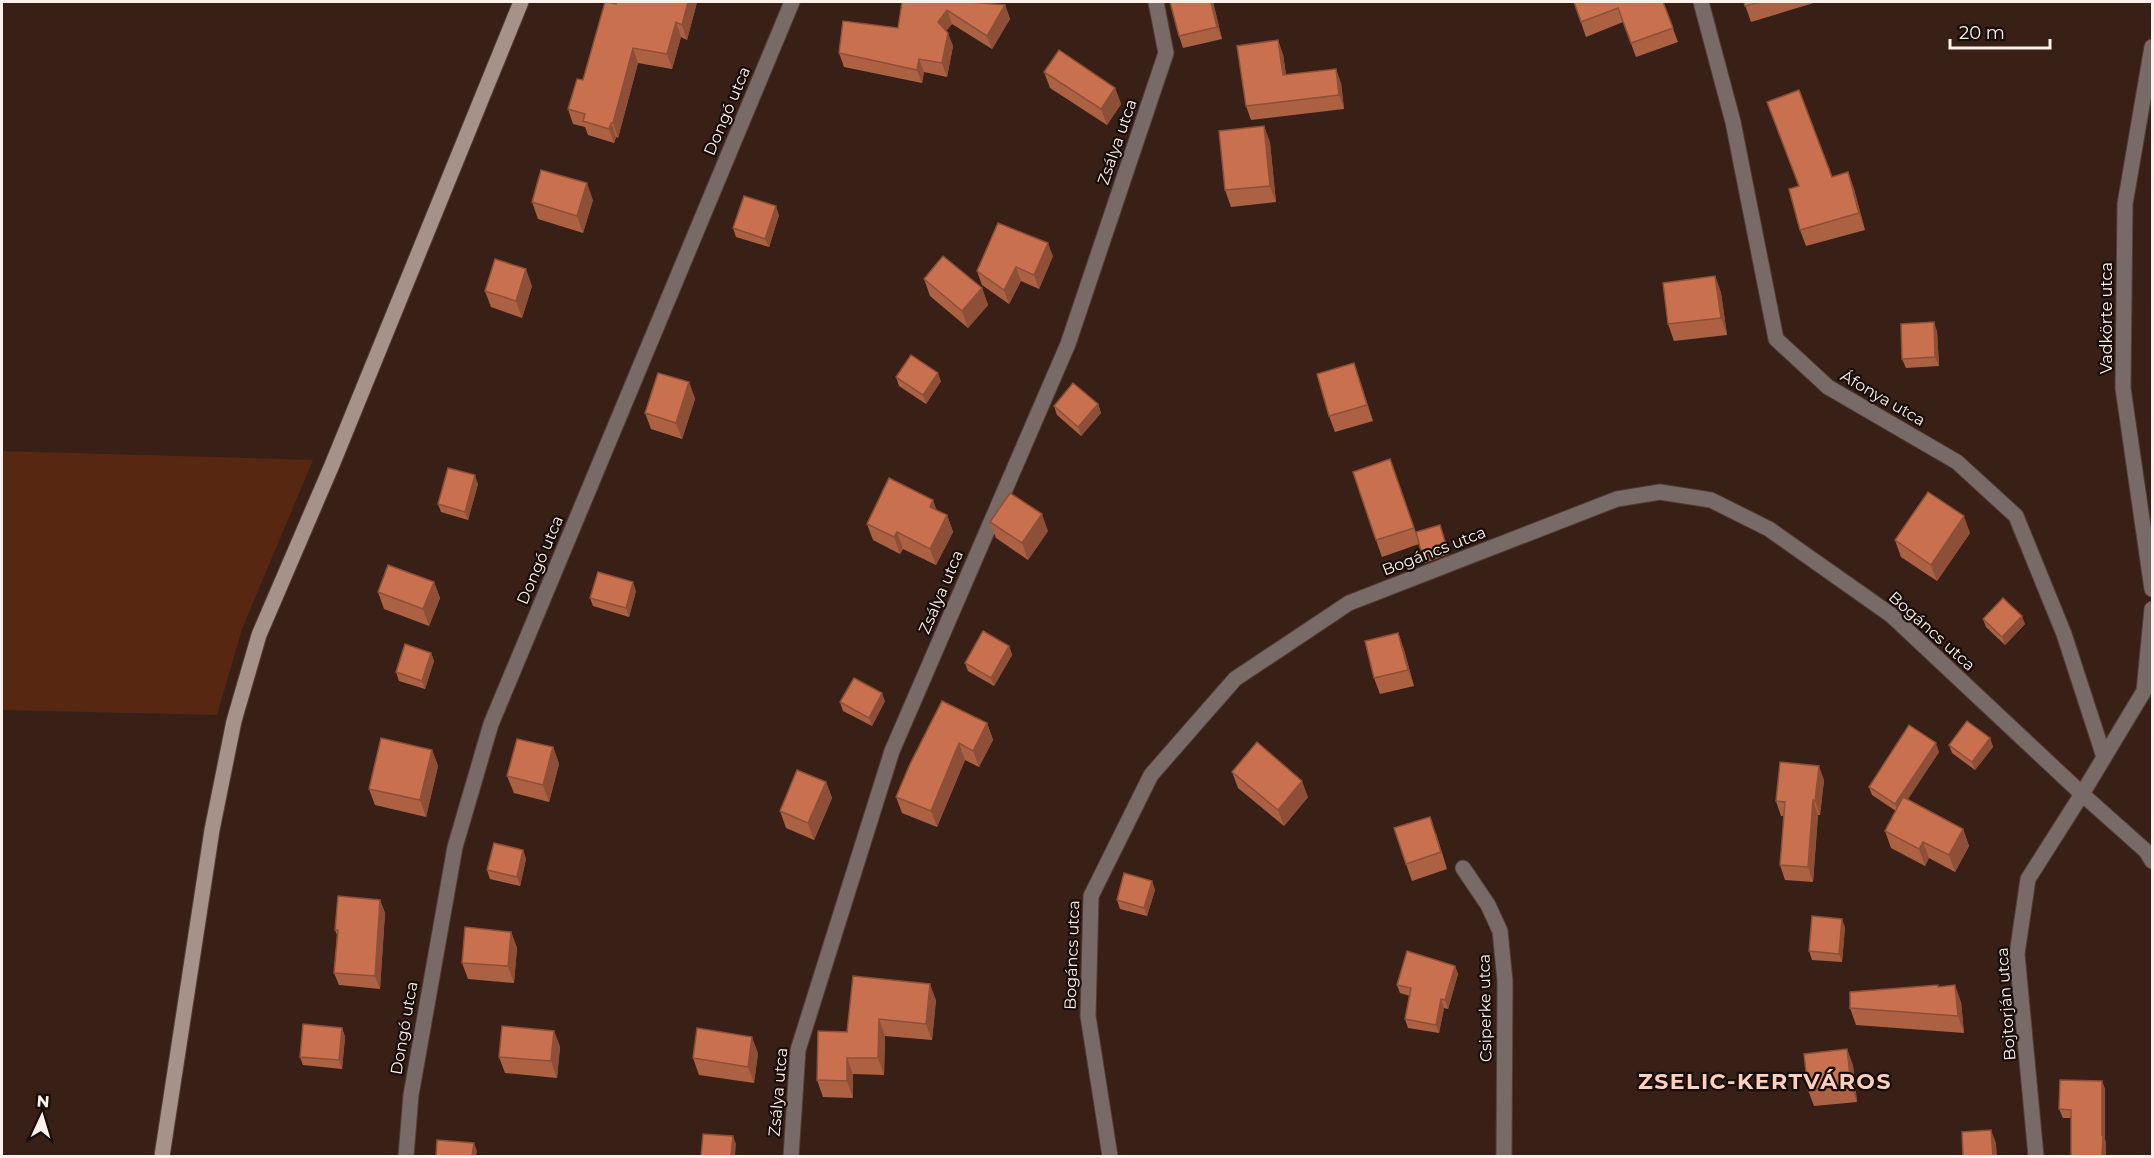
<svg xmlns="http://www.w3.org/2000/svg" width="2154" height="1158" font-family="Montserrat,sans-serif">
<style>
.green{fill:#582712}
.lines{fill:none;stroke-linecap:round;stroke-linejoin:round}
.street-casing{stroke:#543d35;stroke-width:17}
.secondary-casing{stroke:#543d35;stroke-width:17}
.street{stroke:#786b67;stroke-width:15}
.secondary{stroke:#a7928a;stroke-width:15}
.wall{fill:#ad6143}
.shaded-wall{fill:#8d4f37}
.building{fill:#c9714e;stroke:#8d4f37;stroke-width:1.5}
.labels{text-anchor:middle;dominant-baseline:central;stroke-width:4.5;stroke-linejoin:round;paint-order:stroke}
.street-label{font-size:16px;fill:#fff2ed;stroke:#170d09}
.district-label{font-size:22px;font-weight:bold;letter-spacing:1.5px;fill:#ffcfbd;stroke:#170d09}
</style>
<rect width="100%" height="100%" fill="#382017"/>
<polygon class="green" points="2,451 313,460 242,629 217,715 2,710"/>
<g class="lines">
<g class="street-casing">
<g id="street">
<polyline points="1701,2 1733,122 1776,339 1828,387 1957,462 2016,516 2064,634 2104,757"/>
<polyline points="2152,47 2125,204 2123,388 2152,589"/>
<polyline points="2152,609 2144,691 2082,794 2146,851 2152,861"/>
<polyline points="1463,868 1488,905 1500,931 1505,981 1504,1156"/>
<polyline points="406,1156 411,1095 455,847 491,724 792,2"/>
<polyline points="791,1156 798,1050 892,751 1068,344 1166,53 1156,2"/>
<polyline points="1110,1156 1088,1016 1091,896 1151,775 1235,679 1349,603 1617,499 1660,492 1711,500 1769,529 1891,615 2082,794 2028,879 2017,954 2036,1156"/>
</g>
</g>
<g class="secondary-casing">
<polyline id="secondary" points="162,1156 212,830 234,721 259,635 332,465 521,2"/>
</g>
<use href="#street" class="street"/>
<use href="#secondary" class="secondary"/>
</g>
<g class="wall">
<polygon points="697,2 687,40 681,37 672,69 638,63 618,138 616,137 614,143 588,135 585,127 573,124 568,109 583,80 616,4"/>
<polygon points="902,2 1005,5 1010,19 992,49 952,24 946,31 953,46 947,77 924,72 922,83 844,67 839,53 898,28"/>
<polygon points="1170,2 1216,2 1213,2 1222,39 1183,48 1179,36"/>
<polygon points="1574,2 1663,2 1678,42 1636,57 1623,22 1586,37"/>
<polygon points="1744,2 1817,2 1751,22"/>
<polygon points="1283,54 1286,75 1341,83 1344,109 1251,120 1246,106"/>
<polygon points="1044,72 1115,88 1121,104 1107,125 1050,88"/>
<polygon points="1264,126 1270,143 1276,202 1231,207 1225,190"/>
<polygon points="1848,172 1854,189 1865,230 1806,246 1800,230 1832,177"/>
<polygon points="593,200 583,233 538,219 532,202"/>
<polygon points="779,215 769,247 736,237 733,228"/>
<polygon points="1053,256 1039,289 1021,281 1009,304 982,285 977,271"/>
<polygon points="1715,276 1721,293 1727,335 1674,341 1668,324"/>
<polygon points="924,279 982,288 988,305 968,328 930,296"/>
<polygon points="532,286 522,318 491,307 485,291"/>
<polygon points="1937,331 1939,366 1906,368 1902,359"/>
<polygon points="1354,363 1373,421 1335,432 1329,416"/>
<polygon points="896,377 941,381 926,404 899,386"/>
<polygon points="689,382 695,399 682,439 651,429 645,413"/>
<polygon points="1098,404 1101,413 1081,436 1057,415 1054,406"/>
<polygon points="1390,459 1416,533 1443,534 1449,554 1425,563 1419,544 1382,557 1376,540"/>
<polygon points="478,484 468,520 441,512 438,504"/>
<polygon points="937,511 947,515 953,532 936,565 903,549 900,554 873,540 867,524"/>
<polygon points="990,522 1048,531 1028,560 996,538"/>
<polygon points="1970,533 1937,581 1901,557 1895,540"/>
<polygon points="434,582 440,598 429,626 384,609 378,592"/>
<polygon points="636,591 629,617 593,606 590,598"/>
<polygon points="1983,619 2025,624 2005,645 1986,627"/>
<polygon points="1398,633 1404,650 1414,686 1380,694 1374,678"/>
<polygon points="1009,646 1012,655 994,686 968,671 965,663"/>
<polygon points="431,653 434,661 425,689 399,681 396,672"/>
<polygon points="885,701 872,726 843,711 840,702"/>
<polygon points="987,723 993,740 979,767 965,760 937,827 902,813 896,797 910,764"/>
<polygon points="1990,738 1993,747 1975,770 1952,753 1949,745"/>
<polygon points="553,747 559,764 549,802 514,793 507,776"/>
<polygon points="432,750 438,766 426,817 375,805 369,789"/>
<polygon points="1939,752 1907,799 1963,829 1969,846 1955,872 1929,858 1925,866 1891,848 1885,831 1896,811 1872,795 1869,787"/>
<polygon points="1232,772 1308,797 1284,826 1238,788"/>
<polygon points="1824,780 1820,815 1818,815 1813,882 1785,880 1780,865 1784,816 1781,816 1776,801"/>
<polygon points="826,782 832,798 814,840 786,828 780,811"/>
<polygon points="1436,833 1447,869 1412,881 1406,864"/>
<polygon points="523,850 526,859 520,886 490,879 487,870"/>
<polygon points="1152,881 1155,890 1147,916 1120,909 1117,900"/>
<polygon points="380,900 385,913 380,989 339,985 334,973 337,935 335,930"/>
<polygon points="1845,927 1842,962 1812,960 1809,951"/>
<polygon points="511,932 517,948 514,983 468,979 462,963"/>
<polygon points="1455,966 1458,974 1448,1009 1444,1008 1439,1033 1408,1028 1405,1019 1410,996 1400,993 1397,985"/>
<polygon points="853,976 936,1000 932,1040 885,1036 884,1075 853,1074 853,1098 823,1097 817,1080 847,1032"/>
<polygon points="1961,1002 1964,1033 1856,1025 1850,1008"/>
<polygon points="342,1028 345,1037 342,1069 303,1065 300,1057"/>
<polygon points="554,1031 560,1047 557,1078 505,1073 499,1057"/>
<polygon points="1847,1049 1853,1066 1857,1102 1814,1106 1808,1090"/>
<polygon points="758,1053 754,1083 699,1075 693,1058"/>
<polygon points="2102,1081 2105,1089 2105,1139 2106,1144 2106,1156 2071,1156 2071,1118 2063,1118 2059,1109"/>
</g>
<g class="shaded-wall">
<polygon points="688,2 697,2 687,40 682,25"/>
<polygon points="1211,2 1213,2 1222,39 1217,27"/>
<polygon points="1005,5 1010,19 992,49 987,36"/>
<polygon points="947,10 952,24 942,36 938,22"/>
<polygon points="676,22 681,37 672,69 667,54"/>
<polygon points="948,33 953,46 947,77 942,63"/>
<polygon points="1278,40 1283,54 1288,89 1283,75"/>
<polygon points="633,48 638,63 618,138 613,123"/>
<polygon points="919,59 924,72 922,83 917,70"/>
<polygon points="1336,69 1341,83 1344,109 1339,95"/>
<polygon points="1115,88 1121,104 1107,125 1101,109"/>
<polygon points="611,123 616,137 614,143 609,129"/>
<polygon points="1264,126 1270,143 1276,202 1270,186"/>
<polygon points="1848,172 1854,189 1865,230 1859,213"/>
<polygon points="587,183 593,200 583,233 577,216"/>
<polygon points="776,206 779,215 769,247 765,239"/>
<polygon points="1048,243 1053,256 1039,289 1034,275"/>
<polygon points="1016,267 1021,281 1009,304 1004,290"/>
<polygon points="526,269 532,286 522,318 516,301"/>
<polygon points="1715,276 1721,293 1727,335 1721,318"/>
<polygon points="982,288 988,305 968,328 962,311"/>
<polygon points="1934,322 1937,331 1939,366 1935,357"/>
<polygon points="1354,363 1360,380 1373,421 1367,405"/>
<polygon points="938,373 941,381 926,404 923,395"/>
<polygon points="689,382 695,399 682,439 676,423"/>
<polygon points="1098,404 1101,413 1081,436 1078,427"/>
<polygon points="475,475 478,484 468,520 465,512"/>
<polygon points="933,500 939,516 930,507"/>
<polygon points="1042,514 1048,531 1028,560 1022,543"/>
<polygon points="947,515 953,532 936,565 930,549"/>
<polygon points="1964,516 1970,533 1937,581 1931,565"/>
<polygon points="897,532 903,549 900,554 894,537"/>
<polygon points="434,582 440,598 429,626 423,609"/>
<polygon points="633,582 636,591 629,617 626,608"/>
<polygon points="2022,616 2025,624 2005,645 2002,637"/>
<polygon points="1398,633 1404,650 1414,686 1408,670"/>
<polygon points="1009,646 1012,655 994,686 991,678"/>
<polygon points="431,653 434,661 425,689 422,681"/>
<polygon points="882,693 885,701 872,726 869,718"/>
<polygon points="987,723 993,740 979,767 973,751"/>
<polygon points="1990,738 1993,747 1975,770 1972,762"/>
<polygon points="959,743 965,760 937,827 931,811"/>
<polygon points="1936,743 1939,752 1899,813 1895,804"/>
<polygon points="553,747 559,764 549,802 543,785"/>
<polygon points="432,750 438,766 426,817 420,800"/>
<polygon points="1819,766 1824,780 1820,815 1815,801"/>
<polygon points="1302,781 1308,797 1284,826 1278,810"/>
<polygon points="826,782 832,798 814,840 808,823"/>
<polygon points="1813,800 1818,815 1813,882 1808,867"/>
<polygon points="1963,829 1969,846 1955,872 1949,855"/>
<polygon points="1923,842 1929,858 1925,866 1919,849"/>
<polygon points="523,850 526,859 520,886 517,877"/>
<polygon points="1152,881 1155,890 1147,916 1144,908"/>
<polygon points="380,900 385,913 380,989 375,976"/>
<polygon points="1842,919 1845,927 1842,962 1839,954"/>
<polygon points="511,932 517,948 514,983 508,966"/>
<polygon points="1455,966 1458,974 1448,1009 1445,1000"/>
<polygon points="930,984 936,1000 932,1040 926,1024"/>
<polygon points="1955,985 1961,1002 1964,1033 1958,1016"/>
<polygon points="1441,999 1444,1008 1439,1033 1436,1025"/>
<polygon points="879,1019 885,1036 884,1075 878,1058"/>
<polygon points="342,1028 345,1037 342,1069 339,1060"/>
<polygon points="554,1031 560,1047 557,1078 551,1061"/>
<polygon points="752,1037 758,1053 754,1083 748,1067"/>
<polygon points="1847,1049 1853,1066 1857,1102 1851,1085"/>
<polygon points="847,1058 853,1074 853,1098 847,1081"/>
<polygon points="2102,1081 2105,1089 2105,1139 2106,1144 2106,1156 2102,1156"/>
<polygon points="1991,1130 1996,1143 1997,1156 1993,1156"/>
<polygon points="733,1136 736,1144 735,1156 731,1156"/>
<polygon points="474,1143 477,1151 476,1156 472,1156"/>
</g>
<g class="building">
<polygon points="605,2 616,4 617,2 688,2 682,25 676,22 667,54 633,48 613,123 611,123 609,129 583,121 585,114 568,109 577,79 583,80"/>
<polygon points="902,2 970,2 1005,5 987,36 947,10 938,22 948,33 942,63 919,59 917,70 839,53 843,21 898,28"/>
<polygon points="1170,2 1211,2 1217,27 1179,36"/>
<polygon points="1574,2 1663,2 1673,28 1631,43 1618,8 1581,22"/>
<polygon points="1744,2 1760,2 1745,6"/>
<polygon points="1278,40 1283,75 1336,69 1339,95 1246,106 1237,46"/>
<polygon points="1059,50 1115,88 1101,109 1044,72"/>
<polygon points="1799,90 1832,177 1848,172 1859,213 1800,230 1789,189 1799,186 1767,102"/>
<polygon points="1264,126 1270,186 1225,190 1219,131"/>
<polygon points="541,170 587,183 577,216 532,202"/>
<polygon points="744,196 776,206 765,239 733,228"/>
<polygon points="998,223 1048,243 1034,275 1016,267 1004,290 977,271"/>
<polygon points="943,256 982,288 962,311 924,279"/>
<polygon points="495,259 526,269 516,301 485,291"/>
<polygon points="1715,276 1721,318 1668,324 1663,283"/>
<polygon points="1934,322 1935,357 1902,359 1901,324"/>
<polygon points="911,355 938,373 923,395 896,377"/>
<polygon points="1354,363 1367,405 1329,416 1317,374"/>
<polygon points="658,373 689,382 676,423 645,413"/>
<polygon points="1073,383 1098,404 1078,427 1054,406"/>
<polygon points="1390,459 1414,528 1376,540 1353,472"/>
<polygon points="448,468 475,475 465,512 438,504"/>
<polygon points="889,478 933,500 930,507 947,515 930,549 897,532 894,537 867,524"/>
<polygon points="1928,492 1964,516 1931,565 1895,540"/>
<polygon points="1010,493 1042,514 1022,543 990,522"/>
<polygon points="1440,525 1446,545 1422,555 1416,532"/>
<polygon points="388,565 434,582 423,609 378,592"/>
<polygon points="598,572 633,582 626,608 590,598"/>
<polygon points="2003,598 2022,616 2002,637 1983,619"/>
<polygon points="983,631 1009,646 991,678 965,663"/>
<polygon points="1398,633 1408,670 1374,678 1365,641"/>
<polygon points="405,644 431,653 422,681 396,672"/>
<polygon points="854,678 882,693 869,718 840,702"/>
<polygon points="942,701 987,723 973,751 959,743 931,811 896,797 910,764"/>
<polygon points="1967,721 1990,738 1972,762 1949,745"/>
<polygon points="1909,725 1936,743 1895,804 1869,787"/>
<polygon points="381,738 432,750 420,800 369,789"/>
<polygon points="517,739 553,747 543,785 507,776"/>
<polygon points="1257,742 1302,781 1278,810 1232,772"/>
<polygon points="1780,762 1819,766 1815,801 1813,800 1808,867 1780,865 1785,802 1776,801"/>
<polygon points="797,770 826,782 808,823 780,811"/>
<polygon points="1903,797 1963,829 1949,855 1923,842 1919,849 1885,831"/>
<polygon points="1430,817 1441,852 1406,864 1394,828"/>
<polygon points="494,843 523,850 517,877 487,870"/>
<polygon points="1124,873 1152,881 1144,908 1117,900"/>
<polygon points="338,896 380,900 375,976 334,973 338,930 335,930"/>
<polygon points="1812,916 1842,919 1839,954 1809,951"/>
<polygon points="465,927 511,932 508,966 462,963"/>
<polygon points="1407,951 1455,966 1445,1000 1441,999 1436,1025 1405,1019 1411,988 1397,985"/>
<polygon points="853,976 930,984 926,1024 879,1019 878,1058 847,1058 847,1081 817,1080 818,1031 847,1032"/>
<polygon points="1938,985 1938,987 1955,985 1958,1016 1850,1008 1850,992"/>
<polygon points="303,1024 342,1028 339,1060 300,1057"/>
<polygon points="502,1026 554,1031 551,1061 499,1057"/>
<polygon points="697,1028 752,1037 748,1067 693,1058"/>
<polygon points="1847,1049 1851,1085 1808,1090 1804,1054"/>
<polygon points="2060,1080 2102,1081 2102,1135 2103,1135 2102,1156 2071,1156 2071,1110 2059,1109"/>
<polygon points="1991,1130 1993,1156 1963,1156 1962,1132"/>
<polygon points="703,1134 733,1136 731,1156 701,1156"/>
<polygon points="437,1140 474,1143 472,1156 436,1156"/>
</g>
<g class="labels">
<g class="street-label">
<text transform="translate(727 111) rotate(-67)">Dongó utca</text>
<text transform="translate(1117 142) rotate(-71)">Zsálya utca</text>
<text transform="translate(2106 318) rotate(-90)">Vadkörte utca</text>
<text transform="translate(1883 398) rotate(30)">Áfonya utca</text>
<text transform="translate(1434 551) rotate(-21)">Bogáncs utca</text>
<text transform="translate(540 560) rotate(-67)">Dongó utca</text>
<text transform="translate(941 592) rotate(-67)">Zsálya utca</text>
<text transform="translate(1932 631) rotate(42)">Bogáncs utca</text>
<text transform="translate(1072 955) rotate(-88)">Bogáncs utca</text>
<text transform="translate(2006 1004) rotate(-94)">Bojtorján utca</text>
<text transform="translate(1485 1008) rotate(-91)">Csiperke utca</text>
<text transform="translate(404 1028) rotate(-80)">Dongó utca</text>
<text transform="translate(778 1092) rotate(-85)">Zsálya utca</text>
</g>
<g class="district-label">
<text x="1765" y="1081">ZSELIC-KERTVÁROS</text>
</g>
</g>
<rect width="2154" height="1158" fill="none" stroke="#fff2ed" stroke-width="6"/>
<g transform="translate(42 1116) rotate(4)" stroke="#170d09" stroke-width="4.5" paint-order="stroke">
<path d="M0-4.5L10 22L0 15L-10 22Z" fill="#fff2ed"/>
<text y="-9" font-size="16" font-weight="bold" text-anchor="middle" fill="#fff2ed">N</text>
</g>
<path d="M1950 39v9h100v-9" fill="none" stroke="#fff2ed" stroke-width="3"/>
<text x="1959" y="39" font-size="18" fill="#fff2ed" stroke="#170d09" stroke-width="4.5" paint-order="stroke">20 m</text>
</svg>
